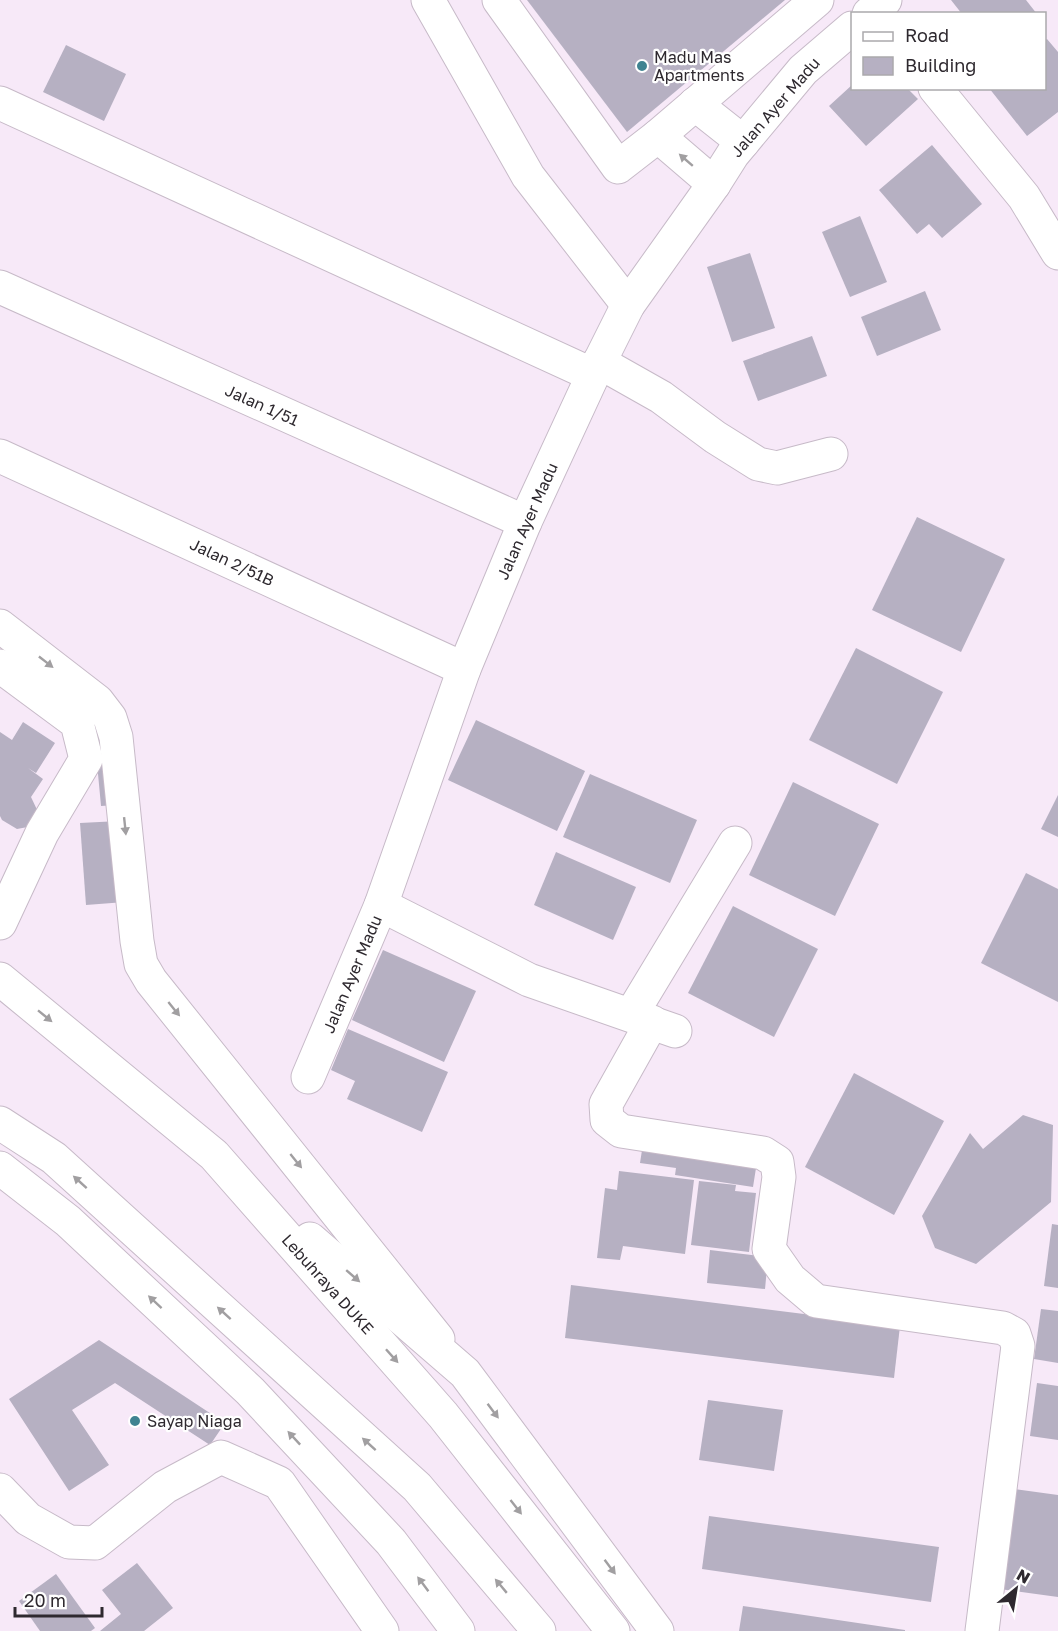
<svg xmlns="http://www.w3.org/2000/svg" width="1058" height="1631" font-family="'Golos Text',sans-serif">
<style>
.building{fill:#b6b0c2}
.lines{fill:none;stroke-linecap:round;stroke-linejoin:round}
.minor-casing{stroke:#c7bac8;stroke-width:35}
.highway-casing{stroke:#c7bac8;stroke-width:35}
.minor{stroke:#fff;stroke-width:33}
.highway{stroke:#fff;stroke-width:33}
.oneway{fill:#a19fa1}
.poi-dot{fill:#3f8391;stroke:#fff;stroke-width:2}
.labels{text-anchor:middle;dominant-baseline:central;stroke-width:4.5;stroke-linejoin:round;paint-order:stroke}
.poi-label{font-size:16px;fill:#2e292f;stroke:#fff;text-anchor:start}
.street-label{font-size:16px;fill:#2e292f;stroke:#fff}
</style>
<rect width="100%" height="100%" fill="#f7e9f8"/>
<g class="building">
<polygon points="527,0 785,0 627,132"/>
<polygon points="951,0 1026,0 1037,14 962,14"/>
<polygon points="1047,39 1058,52 1058,112 1027,136 989,88 1044,88 1044,41"/>
<polygon points="66,45 126,74 104,121 43,92"/>
<polygon points="852,85 852,88 907,88 918,99 866,146 829,106"/>
<polygon points="932,145 982,204 942,238 929,224 917,234 879,190"/>
<polygon points="860,216 887,282 850,297 822,232"/>
<polygon points="750,253 775,328 732,342 707,267"/>
<polygon points="925,291 941,330 877,356 861,317"/>
<polygon points="812,336 827,376 758,401 743,361"/>
<polygon points="917,517 1005,559 961,652 872,610"/>
<polygon points="856,648 943,692 897,784 809,740"/>
<polygon points="476,720 585,771 557,831 448,780"/>
<polygon points="23,722 55,743 36,773 28,768 43,779 31,797 39,814 33,826 17,829 2,820 0,816 0,732 12,740"/>
<polygon points="111,762 116,805 101,806 97,763"/>
<polygon points="590,774 697,820 670,883 563,837"/>
<polygon points="793,782 879,824 835,916 749,875"/>
<polygon points="1058,795 1058,837 1041,829"/>
<polygon points="119,821 125,902 86,905 80,823"/>
<polygon points="556,852 636,887 613,940 534,905"/>
<polygon points="1026,873 1058,889 1058,1002 981,963"/>
<polygon points="733,906 818,949 774,1037 688,993"/>
<polygon points="383,950 476,991 444,1062 352,1020"/>
<polygon points="348,1029 448,1072 422,1132 347,1099 355,1081 331,1070"/>
<polygon points="854,1073 944,1121 894,1215 805,1167"/>
<polygon points="1023,1115 1053,1125 1051,1202 976,1264 935,1248 922,1216 970,1133 983,1149"/>
<polygon points="645,1131 759,1149 753,1187 675,1175 676,1168 640,1163"/>
<polygon points="619,1171 694,1180 685,1254 623,1246 620,1260 597,1258 605,1188 617,1190"/>
<polygon points="699,1181 736,1185 735,1191 756,1193 749,1252 691,1245"/>
<polygon points="1052,1224 1058,1225 1058,1288 1044,1286"/>
<polygon points="710,1250 768,1257 765,1289 707,1283"/>
<polygon points="571,1285 900,1326 894,1378 565,1338"/>
<polygon points="1041,1309 1058,1311 1058,1363 1034,1359"/>
<polygon points="99,1340 225,1423 210,1445 115,1383 72,1410 109,1465 69,1491 9,1399"/>
<polygon points="1037,1383 1058,1386 1058,1440 1030,1436"/>
<polygon points="708,1400 783,1410 774,1471 699,1460"/>
<polygon points="1006,1488 1058,1495 1058,1597 992,1588"/>
<polygon points="709,1516 939,1547 931,1602 702,1569"/>
<polygon points="137,1563 173,1608 144,1631 100,1631 121,1614 102,1590"/>
<polygon points="56,1574 95,1628 91,1631 40,1631 19,1601"/>
<polygon points="743,1606 905,1630 905,1631 739,1631"/>
</g>
<g class="lines">
<g class="minor-casing">
<g id="minor">
<polyline points="428,0 528,176 628,305"/>
<polyline points="499,0 618,167 658,136 817,0"/>
<polyline points="869,14 885,0"/>
<polyline points="935,88 1024,197 1058,253"/>
<polyline points="0,103 593,375"/>
<polyline points="695,104 743,142"/>
<polyline points="658,136 714,184"/>
<polyline points="0,287 525,522"/>
<polyline points="599,362 661,397 715,437 758,464 777,468 831,454"/>
<polyline points="0,456 464,669"/>
<polyline points="0,626 97,701 110,718 116,737 137,941 141,964 151,981 438,1339"/>
<polyline points="0,666 77,723 86,759 42,833 0,923"/>
<polyline points="381,905 529,980 675,1031"/>
<polyline points="631,1015 735,843"/>
<polyline points="652,1022 606,1104 607,1120 621,1131 763,1153 777,1162 779,1177 769,1249 790,1279 816,1301 1003,1328 1014,1334 1018,1346 982,1631"/>
<polyline points="308,1077 381,905 464,669 525,522 593,375 628,305 714,184 733,154 803,70 852,28"/>
<polyline points="0,1490 28,1519 69,1542 95,1543 165,1487 221,1457 279,1483 382,1631"/>
</g>
</g>
<g class="highway-casing">
<g id="highway">
<polyline points="0,979 214,1155 443,1415 613,1631"/>
<polyline points="0,1123 54,1158 417,1487 539,1631"/>
<polyline points="0,1168 68,1221 250,1391 391,1542 458,1631"/>
<polyline points="310,1239 465,1373 657,1631"/>
</g>
</g>
<use href="#minor" class="minor"/>
<use href="#highway" class="highway"/>
</g>
<defs><path id="oneway-solid" d="M-6-.8H1V-3.2L6.5 0L1 3.2V.8H-6Z" transform="scale(1.5)"/></defs>
<g class="oneway">
<use href="#oneway-solid" transform="translate(686 160) rotate(-139)"/>
<use href="#oneway-solid" transform="translate(46 662) rotate(38)"/>
<use href="#oneway-solid" transform="translate(125 826) rotate(84)"/>
<use href="#oneway-solid" transform="translate(174 1009) rotate(51)"/>
<use href="#oneway-solid" transform="translate(45 1016) rotate(39)"/>
<use href="#oneway-solid" transform="translate(296 1161) rotate(51)"/>
<use href="#oneway-solid" transform="translate(80 1182) rotate(-138)"/>
<use href="#oneway-solid" transform="translate(353 1276) rotate(41)"/>
<use href="#oneway-solid" transform="translate(155 1302) rotate(-137)"/>
<use href="#oneway-solid" transform="translate(224 1313) rotate(-138)"/>
<use href="#oneway-solid" transform="translate(392 1356) rotate(48)"/>
<use href="#oneway-solid" transform="translate(493 1411) rotate(53)"/>
<use href="#oneway-solid" transform="translate(294 1438) rotate(-133)"/>
<use href="#oneway-solid" transform="translate(369 1444) rotate(-138)"/>
<use href="#oneway-solid" transform="translate(516 1507) rotate(52)"/>
<use href="#oneway-solid" transform="translate(610 1567) rotate(53)"/>
<use href="#oneway-solid" transform="translate(423 1584) rotate(-127)"/>
<use href="#oneway-solid" transform="translate(501 1586) rotate(-130)"/>
</g>
<g class="poi-dot">
<circle cx="642" cy="66" r="6"/>
<circle cx="135" cy="1421" r="6"/>
</g>
<g class="labels">
<g class="poi-label">
<text x="654" y="57">Madu Mas<tspan x="654" dy="18">Apartments</tspan></text>
<text x="147" y="1421">Sayap Niaga</text>
</g>
<g class="street-label">
<text transform="translate(775 107) rotate(-49)">Jalan Ayer Madu</text>
<text transform="translate(262 405) rotate(24)">Jalan 1/51</text>
<text transform="translate(527 521) rotate(-66)">Jalan Ayer Madu</text>
<text transform="translate(232 562) rotate(25)">Jalan 2/51B</text>
<text transform="translate(352 974) rotate(-67)">Jalan Ayer Madu</text>
<text transform="translate(328 1284) rotate(48)">Lebuhraya DUKE</text>
</g>
</g>
<rect x="851" y="12" width="195" height="78" fill="#ffffff" stroke="#aba9ac" stroke-width="1.5"/>
<rect x="863" y="32" width="30" height="9" fill="#ffffff" stroke="#aba9ac" stroke-width="1.5"/>
<text x="905" y="42" font-size="18" fill="#2e292f">Road</text>
<rect x="863" y="57" width="30" height="18" fill="#b6b0c2" stroke="#aba9ac" stroke-width="1.5"/>
<text x="905" y="72" font-size="18" fill="#2e292f">Building</text>
<g transform="translate(1016 1589) rotate(30)" stroke="#ffffff" stroke-width="4.5" paint-order="stroke">
<path d="M0-4.5L10 22L0 15L-10 22Z" fill="#2e292f"/>
<text y="-9" font-size="16" font-weight="bold" text-anchor="middle" fill="#2e292f">N</text>
</g>
<path d="M15 1607v9h87v-9" fill="none" stroke="#2e292f" stroke-width="3"/>
<text x="24" y="1607" font-size="18" fill="#2e292f" stroke="#ffffff" stroke-width="4.5" paint-order="stroke">20 m</text>
</svg>
